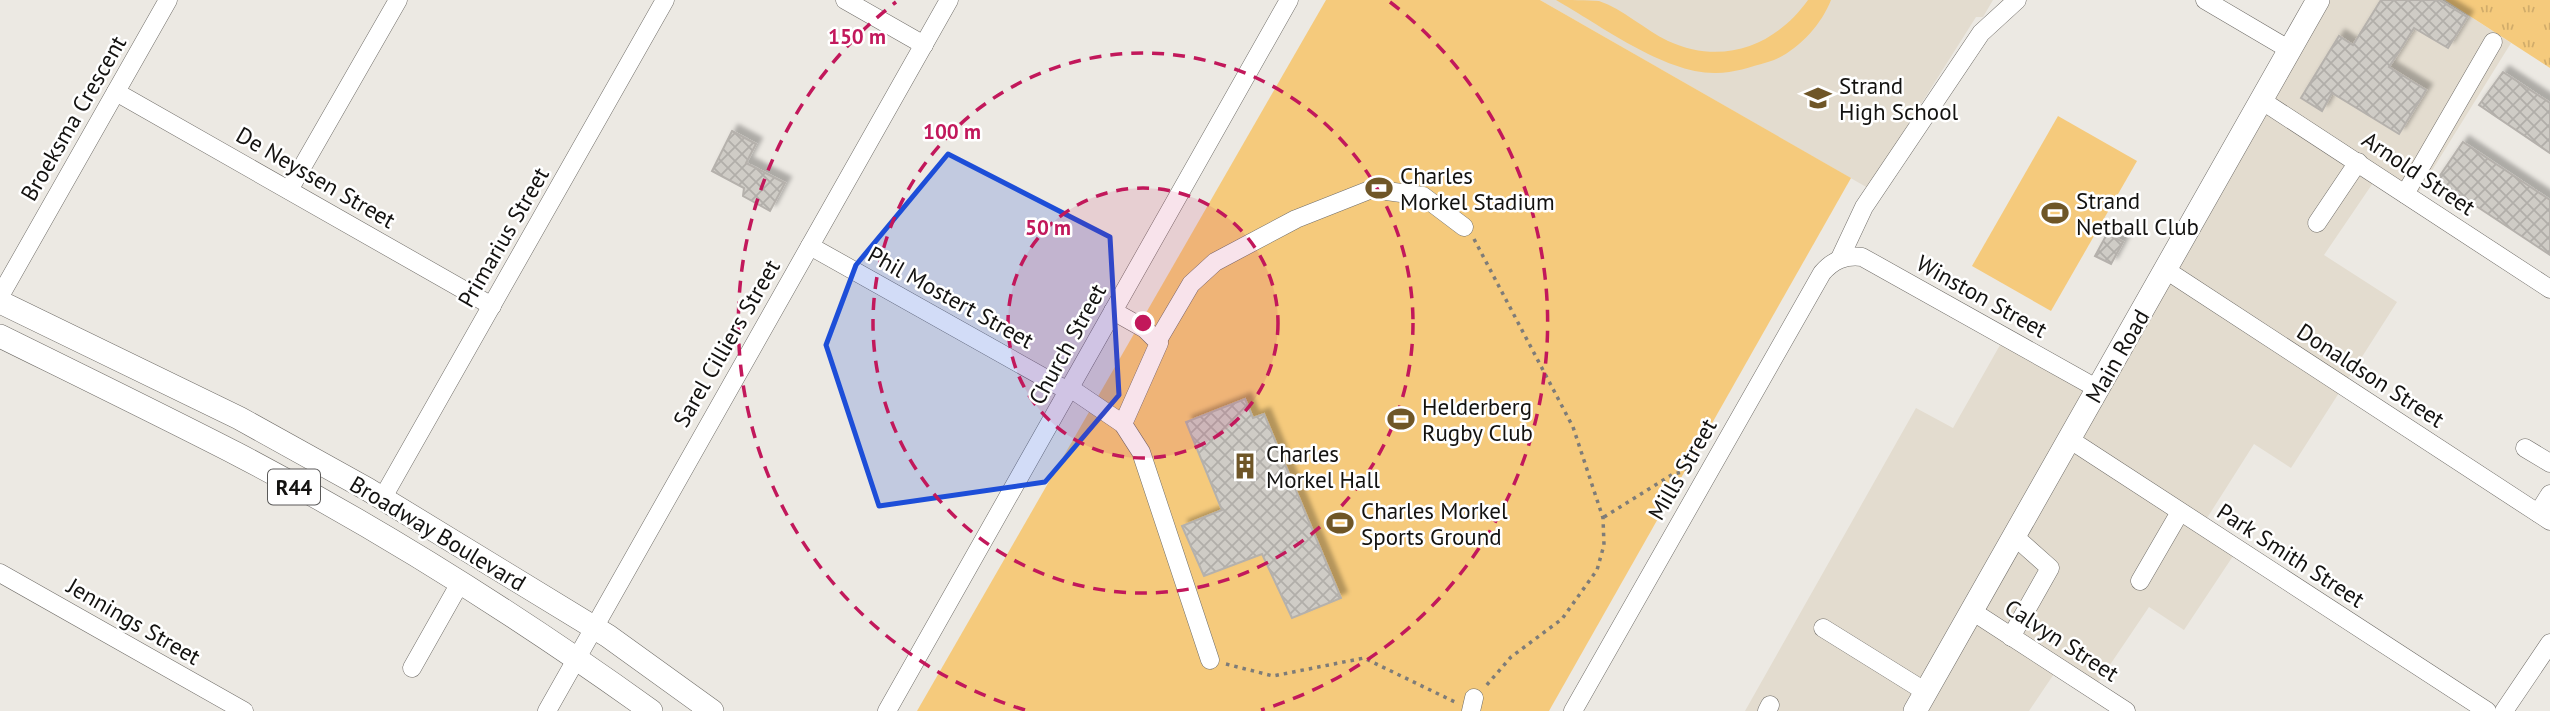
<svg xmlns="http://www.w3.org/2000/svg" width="2550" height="711" font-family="'PT Sans',sans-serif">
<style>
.built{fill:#e3dccf}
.grass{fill:url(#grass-tufts)}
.garden{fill:#f5ca7c}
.building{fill:url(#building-cross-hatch);stroke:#b5b1ac;stroke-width:2;filter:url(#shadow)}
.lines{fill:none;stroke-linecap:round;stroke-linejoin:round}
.minor-casing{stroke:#706d68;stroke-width:19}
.major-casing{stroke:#706d68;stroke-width:24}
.path{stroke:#7e7c78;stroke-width:3.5;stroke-dasharray:3.5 5;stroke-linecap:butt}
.minor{stroke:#fff;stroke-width:18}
.major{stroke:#fff;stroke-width:23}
.marked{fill:#1d4ed8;fill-opacity:0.2;stroke:#1d4ed8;stroke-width:5;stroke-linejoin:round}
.ring{fill:none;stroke:#c2185b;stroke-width:3.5;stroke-dasharray:12 9}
.labels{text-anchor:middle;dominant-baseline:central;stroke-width:5;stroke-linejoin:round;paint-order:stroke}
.shield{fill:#fff;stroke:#5a5958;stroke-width:2}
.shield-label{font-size:21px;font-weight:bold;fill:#131210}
.poi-label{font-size:23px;fill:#131210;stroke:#fff;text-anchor:start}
.street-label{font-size:23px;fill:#131210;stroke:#fff}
.centre{fill:#c2185b;stroke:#fff;stroke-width:3.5}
.ring-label{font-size:21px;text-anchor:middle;font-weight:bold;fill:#c2185b;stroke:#fff;stroke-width:5;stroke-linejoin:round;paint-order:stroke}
</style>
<defs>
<pattern id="grass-tufts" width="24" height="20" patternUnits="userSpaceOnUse" patternTransform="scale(1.75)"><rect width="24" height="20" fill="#f5ca7c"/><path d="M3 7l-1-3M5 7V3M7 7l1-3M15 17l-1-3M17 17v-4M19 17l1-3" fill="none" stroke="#d1ac6a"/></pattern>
<pattern id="building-cross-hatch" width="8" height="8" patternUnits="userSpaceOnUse" patternTransform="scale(1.75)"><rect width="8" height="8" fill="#cfccc6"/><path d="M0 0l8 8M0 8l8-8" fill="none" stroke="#b1aea9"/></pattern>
<filter id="shadow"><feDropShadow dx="6" dy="-6" stdDeviation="2" flood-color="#0004"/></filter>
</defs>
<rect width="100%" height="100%" fill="#ece9e3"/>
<g class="built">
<polygon points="1540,0 1993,0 1983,17 1976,17 1868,188"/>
<polygon points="2322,0 2445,0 2511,43 2413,201 2377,177 2324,255 2397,302 2291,468 2254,444 2202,526 2237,550 2184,630 2149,607 2093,690 2058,668 2029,711 1745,711 1916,408 1953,428 2004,338 2099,391"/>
</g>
<polygon class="grass" points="2445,0 2550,0 2550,68"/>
<g class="garden">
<polygon points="1326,0 1540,0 1851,178 1549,711 917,711"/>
<path d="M1556 0C1569 0 1587 0 1599 1 1623 9 1645 30 1668 41 1723 66 1775 46 1808 0H1831C1821 26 1795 54 1768 62 1750 67 1734 73 1716 73 1665 74 1600 25 1556 0Z"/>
<polygon points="2058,116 2137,161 2051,311 1972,266"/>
</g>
<g class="building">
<polygon points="2381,0 2439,0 2467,17 2448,48 2414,28 2389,67 2426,90 2399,134 2332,93 2322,111 2301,98 2339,36 2353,45"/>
<polygon points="2503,72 2550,103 2550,153 2479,105"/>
<polygon points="732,131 756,144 746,163 785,183 770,211 743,196 744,188 712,171"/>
<polygon points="2463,142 2550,200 2550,255 2437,180"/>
<polygon points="2107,234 2123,242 2111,264 2095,256"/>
<polygon points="1245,399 1253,418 1264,414 1341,598 1292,618 1262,554 1204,576 1182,526 1222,510 1186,422"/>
</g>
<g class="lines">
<g class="minor-casing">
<g id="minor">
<polyline points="845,0 924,45"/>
<polyline points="2205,0 2290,50"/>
<polyline points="116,92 492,306"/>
<polyline points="2261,100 2550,289"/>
<polyline points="289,190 398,0"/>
<polyline points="2405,194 2493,42"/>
<polyline points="2317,223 2358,162"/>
<polyline points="810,246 1068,391"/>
<polyline points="1840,258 1864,207 1981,33 2017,0"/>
<polyline points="2166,270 2550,521"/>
<polyline points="0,296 168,0"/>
<polyline points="1113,311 1145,329 1159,343 1123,424"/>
<polyline points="1158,340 1191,284 1215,262 1296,219 1372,189 1423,196 1464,227"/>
<polyline points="1070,388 1123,424 1141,452 1210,660"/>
<polyline points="2069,439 2487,711"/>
<polyline points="2525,448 2550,463"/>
<polyline points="382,499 665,0"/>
<polyline points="2538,513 2550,494"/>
<polyline points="0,573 244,711"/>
<polyline points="2140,581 2180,512"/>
<polyline points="1972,611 2126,711"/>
<polyline points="1823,628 1926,692"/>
<polyline points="2011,637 2050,568 2014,536"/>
<polyline points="412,668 460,583"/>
<polyline points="547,711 949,0"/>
<polyline points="887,711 1289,0"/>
<polyline points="1471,711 1474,698"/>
<path d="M1573 711 1822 273C1833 260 1845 255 1862 257L2098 389"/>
<polyline points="1767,711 1770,705"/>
<polyline points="2504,711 2550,643"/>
</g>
</g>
<g class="major-casing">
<g id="major">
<polyline points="0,302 239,418 367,489 608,636 712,711"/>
<path d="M0 336C79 375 159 414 237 454 381 529 520 617 651 711"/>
<polyline points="1915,711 2318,0"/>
</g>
</g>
<g class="path">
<polyline points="1474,239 1573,427 1603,518 1604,545 1597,570 1562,619 1511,657 1485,687"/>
<polyline points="1604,517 1673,474 1692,470"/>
<polyline points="1226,664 1273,676 1364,658 1457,703"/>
</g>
<use href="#minor" class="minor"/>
<use href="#major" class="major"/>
</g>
<path class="marked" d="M948 154 1110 237 1119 395 1045 482 879 506 826 345 856 265Z"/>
<circle cx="1143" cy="323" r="135" fill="#c2185b" fill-opacity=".12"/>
<g class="ring">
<circle cx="1143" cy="323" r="135"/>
<circle cx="1143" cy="323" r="270"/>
<path d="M1025 710A405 405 0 0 1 896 2M1390 2A405 405 0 0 1 1261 710"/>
</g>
<defs>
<g id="school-bare" transform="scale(2.1)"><path d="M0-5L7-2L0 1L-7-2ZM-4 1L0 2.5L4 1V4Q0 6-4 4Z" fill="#6f5627" stroke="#fff" stroke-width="2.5" paint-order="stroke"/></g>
<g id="stadium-bare" transform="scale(2.1)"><path d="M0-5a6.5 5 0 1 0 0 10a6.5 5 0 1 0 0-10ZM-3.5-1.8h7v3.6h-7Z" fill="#6f5627" stroke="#fff" stroke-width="2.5" paint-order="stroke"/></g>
<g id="building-bare" transform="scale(2.1)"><path d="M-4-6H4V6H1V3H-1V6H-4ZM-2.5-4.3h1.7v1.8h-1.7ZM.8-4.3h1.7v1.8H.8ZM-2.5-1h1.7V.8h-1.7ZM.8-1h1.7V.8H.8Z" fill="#6f5627" stroke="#fff" stroke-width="2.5" paint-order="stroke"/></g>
</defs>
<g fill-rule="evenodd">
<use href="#school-bare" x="1818" y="98"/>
<use href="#stadium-bare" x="1379" y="188"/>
<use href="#stadium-bare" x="2055" y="213"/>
<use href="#stadium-bare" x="1401" y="419"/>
<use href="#building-bare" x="1245" y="466"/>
<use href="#stadium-bare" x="1340" y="523"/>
</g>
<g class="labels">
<rect class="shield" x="268" y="469.5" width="52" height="35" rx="5"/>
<g class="shield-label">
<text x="294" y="487">R44</text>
</g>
<g class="poi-label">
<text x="1839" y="85">Strand<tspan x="1839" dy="26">High School</tspan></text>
<text x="1400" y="175">Charles<tspan x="1400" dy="26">Morkel Stadium</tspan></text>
<text x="2076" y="200">Strand<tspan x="2076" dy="26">Netball Club</tspan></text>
<text x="1422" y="406">Helderberg<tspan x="1422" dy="26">Rugby Club</tspan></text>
<text x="1266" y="453">Charles<tspan x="1266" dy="26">Morkel Hall</tspan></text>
<text x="1361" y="510">Charles Morkel<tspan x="1361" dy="26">Sports Ground</tspan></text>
</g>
<g class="street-label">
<text transform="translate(73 118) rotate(-60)">Broeksma Crescent</text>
<text transform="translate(2419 173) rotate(34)">Arnold Street</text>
<text transform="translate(316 177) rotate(30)">De Neyssen Street</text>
<text transform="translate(503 237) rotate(-60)">Primarius Street</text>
<text transform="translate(1982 296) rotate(29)">Winston Street</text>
<text transform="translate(951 297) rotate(29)">Phil Mostert Street</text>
<text transform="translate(726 343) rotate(-60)">Sarel Cilliers Street</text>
<text transform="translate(1067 344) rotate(-61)">Church Street</text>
<text transform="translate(2117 356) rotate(-60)">Main Road</text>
<text transform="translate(2371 375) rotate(33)">Donaldson Street</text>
<text transform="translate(1682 469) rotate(-60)">Mills Street</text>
<text transform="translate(438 533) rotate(31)">Broadway Boulevard</text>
<text transform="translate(2291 555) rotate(33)">Park Smith Street</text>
<text transform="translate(134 621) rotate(30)">Jennings Street</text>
<text transform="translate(2062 640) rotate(33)">Calvyn Street</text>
</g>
</g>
<circle cx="1143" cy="323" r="10" class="centre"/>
<g class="ring-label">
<text x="857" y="44">150 m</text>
<text x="952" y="139">100 m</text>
<text x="1048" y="235">50 m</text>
</g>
</svg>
